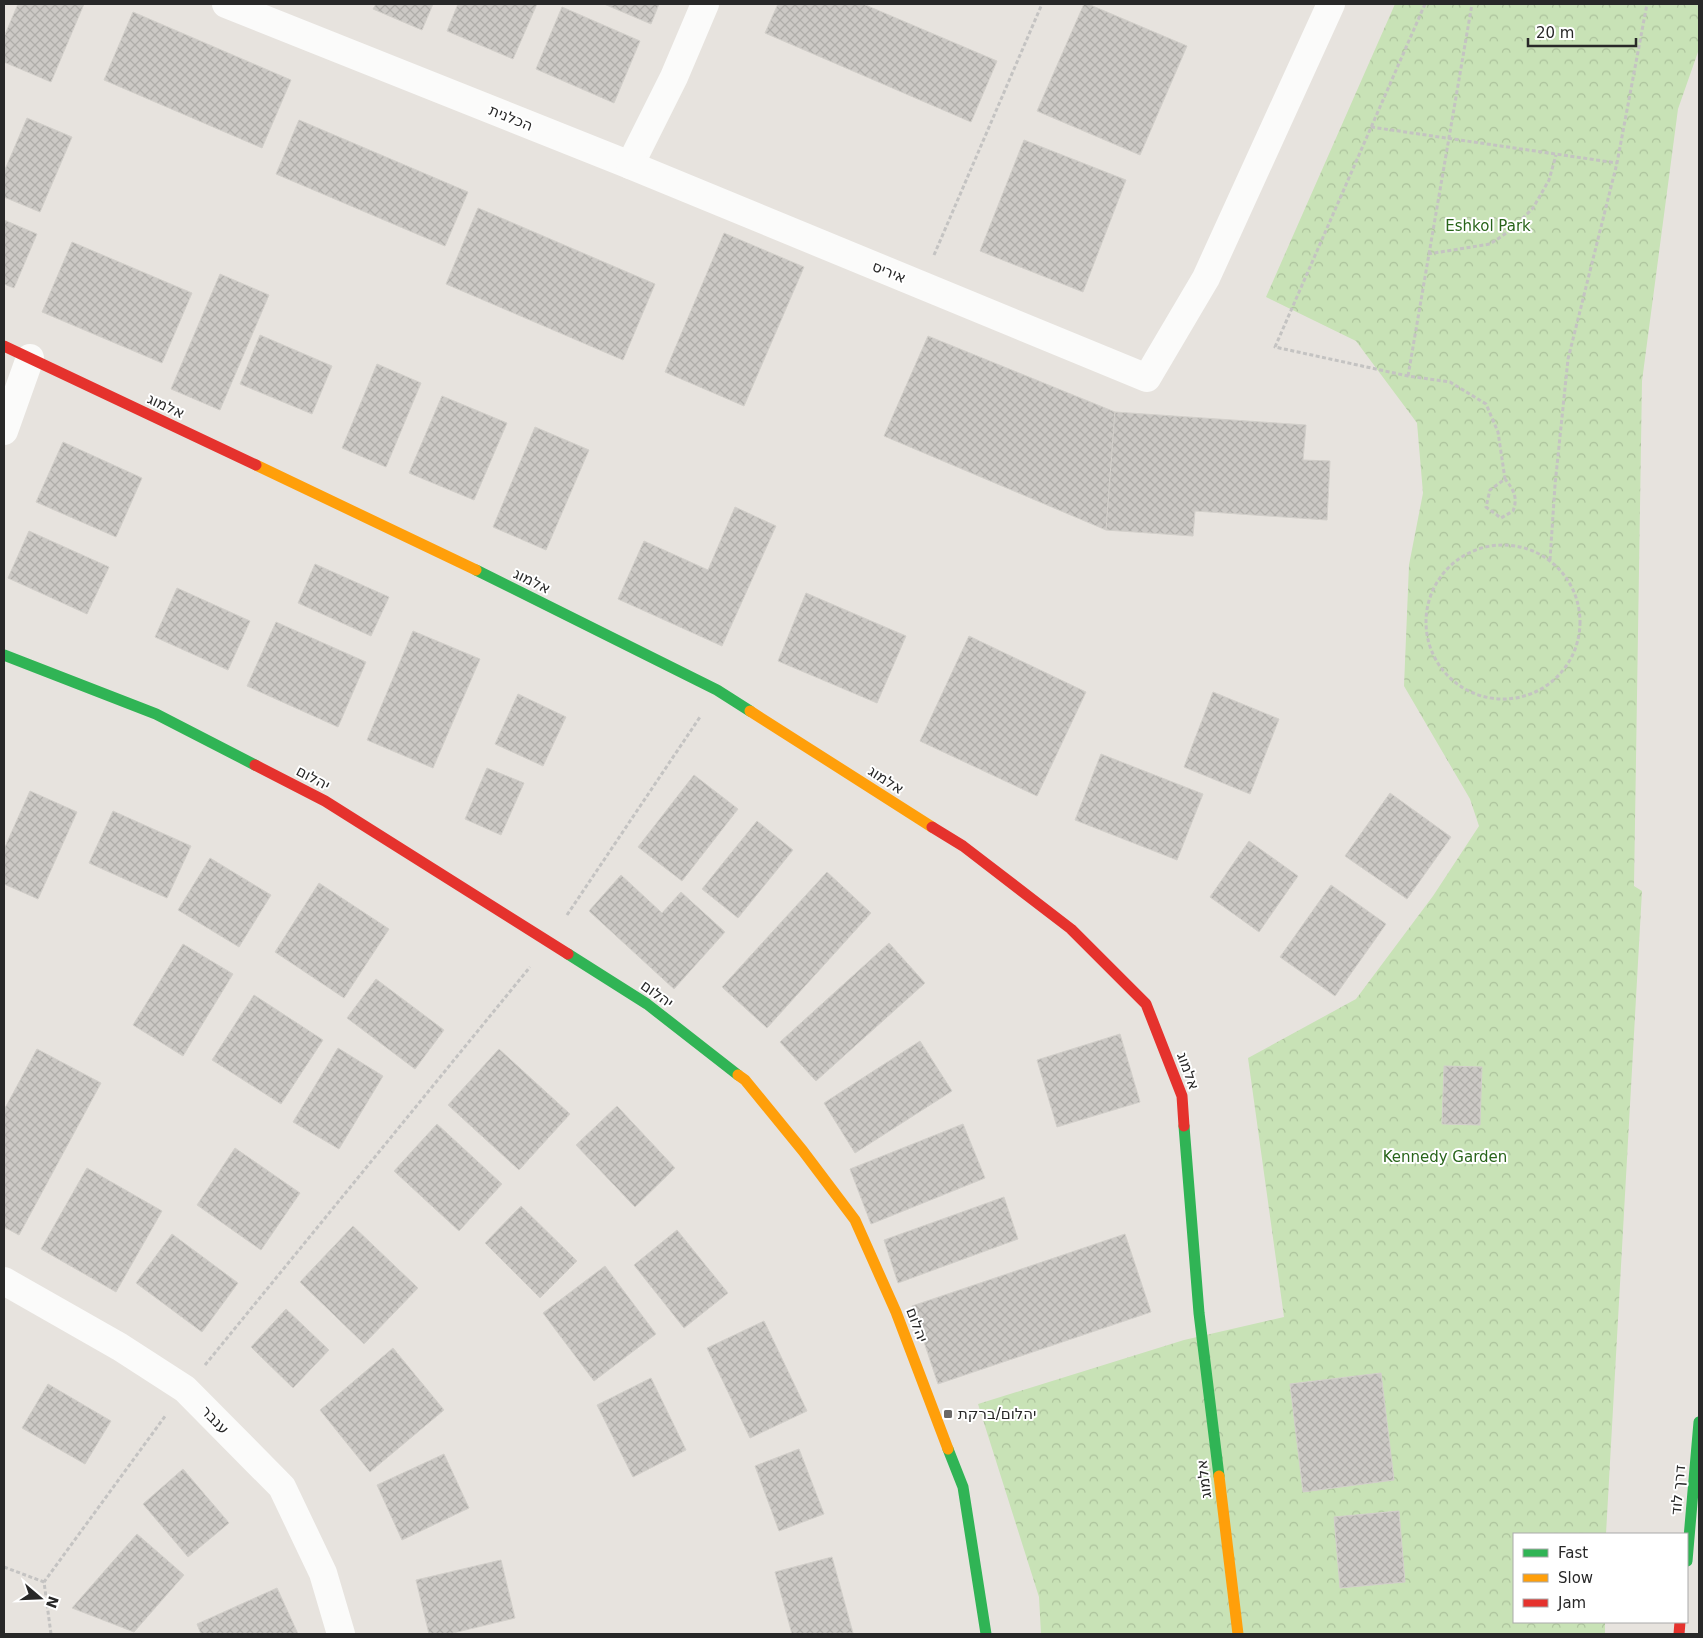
<svg xmlns="http://www.w3.org/2000/svg" width="1703" height="1638" font-family="'DejaVu Sans','Noto Sans Hebrew',sans-serif">
<style>
.park{fill:url(#park-crowns)}
.building{fill:url(#building-cross-hatch);stroke:#d2cfca}
.lines{fill:none;stroke-linecap:round;stroke-linejoin:round}
.path{stroke:#c4c3c2;stroke-width:3;stroke-dasharray:4 2.5;stroke-linecap:butt}
.street{stroke:#fbfbfa;stroke-width:28}
.fast{stroke:#30b455;stroke-width:11}
.slow{stroke:#ff9f0a;stroke-width:11}
.jam{stroke:#e5322d;stroke-width:11}
.poi-dot{fill:#6b6968;stroke:#fff;stroke-width:2}
.labels{text-anchor:middle;dominant-baseline:central;stroke-width:4;stroke-linejoin:round;paint-order:stroke}
.street-label{font-size:15px;fill:#282828;stroke:#fff}
.park-label{font-size:15px;fill:#28641a;stroke:#fff}
.poi-label{font-size:15px;fill:#282828;stroke:#fff;text-anchor:start}
</style>
<defs>
<pattern id="park-crowns" width="20" height="18" patternUnits="userSpaceOnUse" patternTransform="scale(1.25)"><rect width="20" height="18" fill="#c8e2b6"/><path d="M2 6a3 3 0 1 1 6 0M12 15a3 3 0 1 1 6 0" fill="none" stroke="#acc29c"/></pattern>
<pattern id="building-cross-hatch" width="8" height="8" patternUnits="userSpaceOnUse" patternTransform="scale(1.25)"><rect width="8" height="8" fill="#ccc9c5"/><path d="M0 0l8 8M0 8l8-8" fill="none" stroke="#afada9"/></pattern>
</defs>
<rect width="100%" height="100%" fill="#e7e3de"/>
<polygon class="park" points="1395,4 1699,4 1699,49 1678,109 1642,381 1634,886 1642,891 1606,1534 1514,1534 1514,1622 1605,1622 1605,1634 1041,1634 1039,1597 978,1404 1184,1340 1284,1317 1248,1058 1356,999 1433,896 1479,826 1470,799 1404,686 1409,565 1423,493 1417,423 1356,341 1266,297"/>
<g class="building">
<polygon points="18,4 84,4 51,82 4,62 4,37"/>
<polygon points="376,4 433,4 422,30 373,9"/>
<polygon points="458,4 537,4 513,59 447,31"/>
<polygon points="604,4 659,4 651,24"/>
<polygon points="778,4 863,4 997,61 971,122 765,33"/>
<polygon points="1084,4 1088,4 1187,46 1140,155 1037,111"/>
<polygon points="562,7 640,41 614,103 536,69"/>
<polygon points="133,12 291,80 262,148 104,80"/>
<polygon points="27,118 72,137 40,212 4,197 4,172"/>
<polygon points="299,120 468,192 445,246 276,174"/>
<polygon points="1024,140 1126,180 1083,292 980,251"/>
<polygon points="478,208 655,284 623,360 446,284"/>
<polygon points="4,220 37,234 14,288 4,284"/>
<polygon points="724,233 804,267 744,406 665,372"/>
<polygon points="72,242 192,293 162,363 42,312"/>
<polygon points="220,274 269,295 220,410 171,389"/>
<polygon points="260,335 332,366 312,414 240,384"/>
<polygon points="928,336 1115,412 1106,530 884,436"/>
<polygon points="377,364 421,383 386,467 342,448"/>
<polygon points="442,396 507,423 474,500 409,473"/>
<polygon points="1115,412 1306,425 1303,460 1330,461 1327,520 1195,511 1193,536 1106,530"/>
<polygon points="535,427 589,450 546,550 493,527"/>
<polygon points="63,442 142,478 116,537 36,502"/>
<polygon points="735,507 776,526 722,646 618,599 644,541 708,570"/>
<polygon points="29,531 109,567 87,614 8,578"/>
<polygon points="315,564 389,597 371,636 298,603"/>
<polygon points="177,588 250,621 228,670 155,637"/>
<polygon points="806,593 906,636 877,703 778,661"/>
<polygon points="276,622 366,662 338,727 247,686"/>
<polygon points="413,631 480,659 433,768 367,740"/>
<polygon points="969,636 1086,692 1037,796 920,741"/>
<polygon points="1213,692 1279,719 1250,794 1184,767"/>
<polygon points="518,694 566,717 543,766 495,744"/>
<polygon points="1101,754 1203,794 1177,860 1075,820"/>
<polygon points="487,768 524,783 501,835 465,819"/>
<polygon points="694,775 738,809 682,881 638,847"/>
<polygon points="30,791 77,812 38,899 4,884 4,849"/>
<polygon points="1390,793 1451,837 1407,899 1345,856"/>
<polygon points="113,811 191,846 167,898 89,863"/>
<polygon points="757,821 793,850 738,918 702,889"/>
<polygon points="1249,841 1298,876 1259,932 1210,897"/>
<polygon points="210,858 271,895 239,947 178,910"/>
<polygon points="827,872 871,913 767,1028 722,987"/>
<polygon points="621,875 662,913 681,892 725,932 674,989 589,911"/>
<polygon points="319,883 389,929 344,998 275,952"/>
<polygon points="1331,885 1386,924 1335,996 1280,957"/>
<polygon points="889,943 925,983 816,1081 780,1042"/>
<polygon points="183,944 233,974 183,1056 133,1025"/>
<polygon points="376,979 444,1030 415,1069 347,1018"/>
<polygon points="254,995 323,1040 281,1104 212,1060"/>
<polygon points="1120,1034 1140,1102 1057,1127 1037,1060"/>
<polygon points="920,1041 952,1091 855,1153 824,1103"/>
<polygon points="338,1048 383,1076 339,1149 293,1122"/>
<polygon points="37,1049 101,1083 19,1235 4,1227 4,1110"/>
<polygon points="499,1049 570,1114 519,1170 448,1105"/>
<polygon points="1444,1066 1482,1067 1480,1125 1442,1124"/>
<polygon points="617,1106 675,1168 635,1207 576,1145"/>
<polygon points="437,1124 502,1184 459,1231 394,1171"/>
<polygon points="963,1124 985,1178 871,1224 850,1169"/>
<polygon points="235,1148 300,1193 261,1250 197,1205"/>
<polygon points="87,1168 162,1211 116,1292 41,1249"/>
<polygon points="1004,1197 1018,1239 898,1283 884,1240"/>
<polygon points="521,1206 577,1261 540,1298 485,1243"/>
<polygon points="353,1226 418,1288 364,1344 300,1282"/>
<polygon points="677,1230 728,1293 684,1328 634,1265"/>
<polygon points="172,1234 238,1283 202,1332 136,1283"/>
<polygon points="1125,1234 1151,1312 938,1384 912,1306"/>
<polygon points="605,1266 656,1334 594,1381 543,1313"/>
<polygon points="286,1309 329,1350 293,1388 251,1347"/>
<polygon points="764,1321 807,1411 750,1438 707,1348"/>
<polygon points="393,1348 444,1410 370,1472 320,1410"/>
<polygon points="1381,1373 1394,1480 1303,1492 1290,1384"/>
<polygon points="651,1378 686,1450 633,1477 597,1405"/>
<polygon points="48,1384 111,1421 85,1464 22,1428"/>
<polygon points="799,1449 824,1514 779,1531 755,1466"/>
<polygon points="444,1454 469,1508 402,1540 377,1485"/>
<polygon points="183,1469 229,1523 188,1557 143,1504"/>
<polygon points="1399,1511 1405,1582 1340,1588 1334,1517"/>
<polygon points="137,1534 184,1575 134,1632 72,1608"/>
<polygon points="832,1557 853,1633 792,1634 775,1572"/>
<polygon points="501,1560 515,1618 449,1634 429,1634 416,1580"/>
<polygon points="277,1588 298,1634 201,1634 197,1624"/>
</g>
<g class="lines">
<g class="path">
<path d="M1425 4 1275 347 1408 376 1450 382 1486 404 1498 432 1505 479 1490 490 1486 507 1501 518 1513 511C1518 498 1514 490 1505 479"/>
<polyline points="1371,127 1617,163"/>
<polyline points="1428,254 1490,244 1511,230 1533,208 1549,180 1556,155"/>
<polyline points="934,255 1042,4"/>
<polyline points="1408,376 1472,4"/>
<circle cx="1503" cy="622" r="77"/>
<polyline points="1550,560 1555,485 1568,359 1617,163 1647,4"/>
<polyline points="567,915 700,717"/>
<polyline points="205,1365 530,967"/>
<polyline points="4,1567 44,1582"/>
<polyline points="51,1634 44,1582 166,1415"/>
</g>
<g class="street">
<polyline points="226,4 630,165 674,77 705,4"/>
<polyline points="630,165 1147,378 1206,278 1331,4"/>
<polyline points="4,431 30,358"/>
<polyline points="4,1281 120,1347 185,1389 282,1487 323,1573 341,1634"/>
</g>
<g class="fast">
<polyline points="476,570 717,690 750,711"/>
<polyline points="4,655 156,714 255,765"/>
<polyline points="568,954 647,1004 738,1075"/>
<polyline points="1184,1126 1199,1313 1219,1476"/>
<polyline points="948,1449 963,1487 986,1634"/>
<polyline points="1687,1561 1699,1422"/>
</g>
<g class="slow">
<polyline points="256,465 476,570"/>
<polyline points="750,711 932,827"/>
<polyline points="738,1075 745,1080 803,1151 855,1220 896,1312 948,1449"/>
<polyline points="1219,1476 1238,1634"/>
</g>
<g class="jam">
<polyline points="4,346 256,465"/>
<polyline points="255,765 325,801 568,954"/>
<polyline points="932,827 963,846 1071,929 1146,1004 1182,1096 1184,1126"/>
<polyline points="1679,1634 1680,1622"/>
</g>
</g>
<rect class="poi-dot" x="943" y="1409" width="10" height="10" rx="2.5"/>
<g class="labels">
<g class="street-label">
<text transform="translate(511 118) rotate(22)">הכלנית</text>
<text transform="translate(889 272) rotate(22)">איריס</text>
<text transform="translate(166 406) rotate(25)">אלמוג</text>
<text transform="translate(532 581) rotate(26)">אלמוג</text>
<text transform="translate(313 778) rotate(28)">יהלום</text>
<text transform="translate(886 780) rotate(33)">אלמוג</text>
<text transform="translate(657 994) rotate(35)">יהלום</text>
<text transform="translate(1188 1071) rotate(70)">אלמוג</text>
<text transform="translate(917 1325) rotate(69)">יהלום</text>
<text transform="translate(215 1420) rotate(46)">ענבר</text>
<text transform="translate(1204 1479) rotate(-97)">אלמוג</text>
<text transform="translate(1678 1490) rotate(-85)">דרך לוד</text>
</g>
<g class="park-label">
<text x="1488" y="226">Eshkol Park</text>
<text x="1445" y="1157">Kennedy Garden</text>
</g>
<g class="poi-label">
<text x="958" y="1414">יהלום/ברקת</text>
</g>
</g>
<rect width="1703" height="1638" fill="none" stroke="#282828" stroke-width="10"/>
<rect x="1513" y="1533" width="175" height="90" fill="#ffffff" stroke="#a9a9a9"/>
<rect x="1523" y="1549" width="25" height="8" fill="#30b455" stroke="#a9a9a9"/>
<text x="1558" y="1558" font-size="15" fill="#282828">Fast</text>
<rect x="1523" y="1574" width="25" height="8" fill="#ff9f0a" stroke="#a9a9a9"/>
<text x="1558" y="1583" font-size="15" fill="#282828">Slow</text>
<rect x="1523" y="1599" width="25" height="8" fill="#e5322d" stroke="#a9a9a9"/>
<text x="1558" y="1608" font-size="15" fill="#282828">Jam</text>
<g transform="translate(40 1598) rotate(109)" stroke="#ffffff" stroke-width="4" paint-order="stroke">
<path d="M0-4L9 19L0 12L-9 19Z" fill="#282828"/>
<text y="-8" font-size="14" font-weight="bold" text-anchor="middle" fill="#282828">N</text>
</g>
<path d="M1528 38v8h108v-8" fill="none" stroke="#282828" stroke-width="2.5"/>
<text x="1536" y="38" font-size="15" fill="#282828" stroke="#ffffff" stroke-width="4" paint-order="stroke">20 m</text>
</svg>
